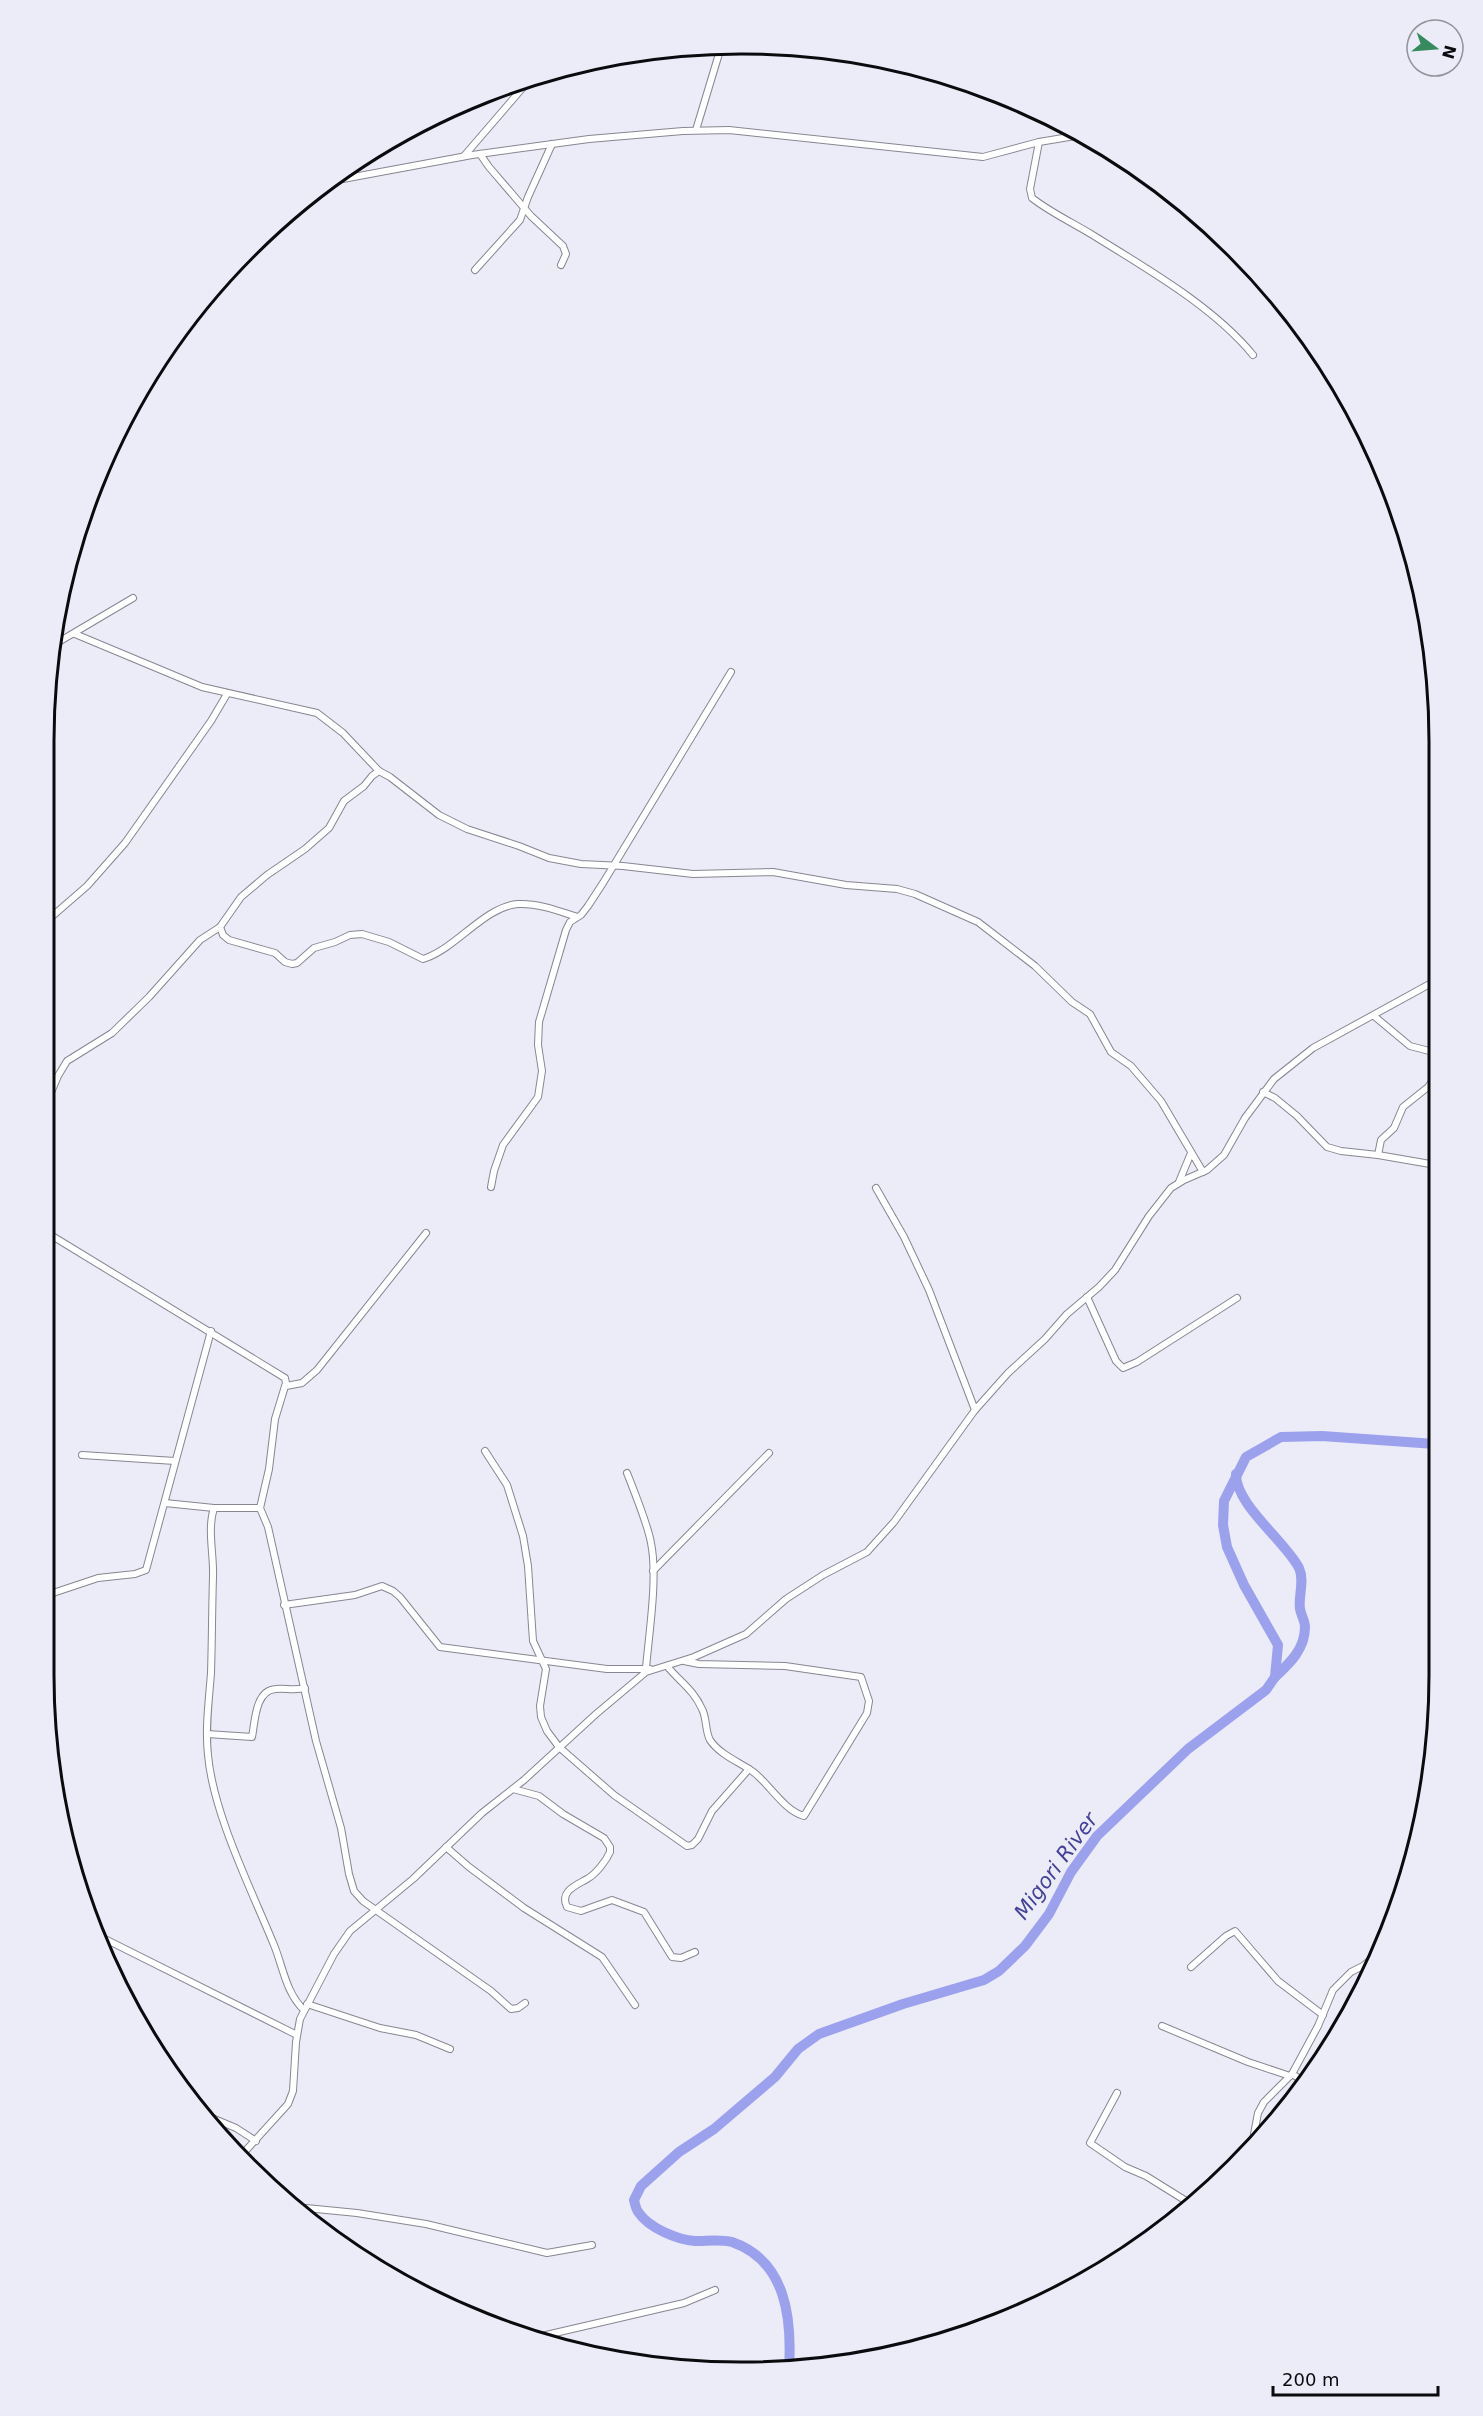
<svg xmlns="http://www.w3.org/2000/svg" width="1483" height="2416" font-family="'DejaVu Sans',sans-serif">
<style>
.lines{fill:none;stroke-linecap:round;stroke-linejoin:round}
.river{stroke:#9ca1ed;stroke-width:10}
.street-casing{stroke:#868791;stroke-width:8}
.street{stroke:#fff;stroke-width:6}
.labels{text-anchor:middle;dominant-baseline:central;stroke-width:4.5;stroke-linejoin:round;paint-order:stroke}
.water-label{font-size:21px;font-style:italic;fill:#454199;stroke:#ebecf7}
.rim{fill:none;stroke:#0b0b0f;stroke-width:3}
</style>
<rect width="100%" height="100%" fill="#ebecf7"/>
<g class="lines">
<g class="river">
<path d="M1236 1474C1235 1504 1285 1541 1299 1568 1305 1581 1298 1596 1300 1609 1301 1615 1305 1621 1305 1627 1305 1649 1290 1663 1275 1677"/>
<path d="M789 2369C792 2320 787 2261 732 2242 721 2239 707 2241 695 2241 678 2240 649 2228 639 2213 636 2210 635 2204 634 2200L641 2186 679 2152 714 2129 775 2077 798 2049 819 2034 903 2004 984 1980 999 1971 1025 1946 1049 1914 1071 1872 1097 1836 1188 1749 1266 1690 1275 1677 1278 1645 1244 1585 1227 1547 1223 1525 1224 1501 1246 1457 1281 1437 1322 1436 1435 1444"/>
</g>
<g class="street-casing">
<g id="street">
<polyline points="696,130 721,47"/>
<path d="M1039 142 1030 189 1032 198C1050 212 1071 222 1091 234 1144 267 1213 306 1253 355"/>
<polyline points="480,154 489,167 531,216 563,246 566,254 561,265"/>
<polyline points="464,156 532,77"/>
<polyline points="332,181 472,155 589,139 683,131 729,130 983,157 1039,142 1081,135"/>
<polyline points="475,270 520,220 528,197 552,144"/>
<polyline points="75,634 202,687 317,713 343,733 379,771 390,777 439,815 467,829 519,846 549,858 581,864 623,866 693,874 773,872 846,885 897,889 915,894 978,922 1035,966 1072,1002 1090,1014 1111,1052 1131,1066 1161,1101 1203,1172"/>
<polyline points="50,647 133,598"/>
<polyline points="49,919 87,886 125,843 211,721 227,694"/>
<path d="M220 927 223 935 229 940 275 953 285 962 292 964 297 963 314 948 335 942 350 935 362 934 389 942 423 959 426 958C457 947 486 906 518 904 538 903 559 911 577 917"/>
<polyline points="1374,1016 1410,1046 1437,1053"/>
<polyline points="1263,1092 1275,1098 1297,1116 1327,1147 1341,1151 1378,1155 1436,1165"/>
<polyline points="49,1097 58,1076 67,1061 112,1033 149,997 200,940 220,927 241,897 267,875 305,849 329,828 344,801 364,786 372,776 379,771"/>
<polyline points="1378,1155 1381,1140 1394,1128 1403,1107 1428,1087 1436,1076"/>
<polyline points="1179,1182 1191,1153"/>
<polyline points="491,1187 494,1171 503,1145 538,1097 542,1071 538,1045 539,1022 566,930 570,922 581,915 588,906 603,883 731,672"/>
<polyline points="876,1188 904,1237 929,1290 975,1410"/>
<polyline points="49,1234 285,1378 286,1383 275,1419 269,1469 260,1508 268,1527 316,1741 341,1828 349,1874 354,1891 363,1901 491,1991 511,2009 518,2008 525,2003"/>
<polyline points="1087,1297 1116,1361 1123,1368 1137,1362 1237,1298"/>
<polyline points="286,1386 302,1383 317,1370 426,1233"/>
<polyline points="485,1451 507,1485 523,1536 528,1566 533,1641 546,1669 540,1706 541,1717 547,1731 559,1747 614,1795 687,1846 692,1845 698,1839 712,1811 749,1769"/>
<polyline points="82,1455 175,1461"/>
<path d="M627 1473C634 1491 648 1525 651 1543 658 1577 649 1633 646 1668"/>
<polyline points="165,1503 214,1508 260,1508"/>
<path d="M214 1508C207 1529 214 1555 213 1577 212 1609 212 1641 211 1673 209 1700 205 1728 208 1755 213 1813 251 1889 274 1945 283 1967 286 1993 304 2010"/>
<polyline points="653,1571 769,1453"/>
<polyline points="50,1594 98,1578 135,1574 146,1570 211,1331"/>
<polyline points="284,1605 355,1595 382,1586 393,1591 400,1597 440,1647 607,1669 650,1669"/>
<path d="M667 1666C679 1681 694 1690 702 1709 707 1718 705 1731 710 1740 719 1754 739 1762 752 1771 769 1783 783 1810 804 1816L867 1713 869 1701 861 1677 785 1666 699 1664 684 1661"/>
<path d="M207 1734 252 1737C255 1722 255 1690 276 1689 286 1688 295 1691 305 1688"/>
<path d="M513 1789 539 1796 563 1814 604 1838 610 1847V1852C606 1861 596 1874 587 1879 577 1885 559 1891 567 1907L581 1911 612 1900 644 1912 672 1957 681 1958 695 1952"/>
<polyline points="446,1847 469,1867 524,1908 602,1957 635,2005"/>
<polyline points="95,1934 297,2035"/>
<polyline points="1191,1967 1226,1936 1235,1931 1278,1981 1323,2015"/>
<polyline points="307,2004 380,2028 416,2035 450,2049"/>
<polyline points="1162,2026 1248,2062 1290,2076"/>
<polyline points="1292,2074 1305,2082"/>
<polyline points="1117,2093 1090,2143 1125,2167 1146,2176 1191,2204"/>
<polyline points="200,2113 236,2128 256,2141"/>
<polyline points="1251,2150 1258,2113 1264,2102 1292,2074 1318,2026 1333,1990 1351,1972 1363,1966 1381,1951"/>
<polyline points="239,2158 288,2104 293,2091 296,2042 300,2019 334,1954 350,1931 413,1879 482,1813 524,1780 596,1714 646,1672 694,1657 746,1634 786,1599 823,1575 867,1552 894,1522 975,1410 1008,1373 1045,1339 1067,1314 1099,1287 1115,1270 1149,1216 1171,1188 1184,1180 1207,1170 1224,1155 1245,1118 1274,1079 1313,1048 1437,980"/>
<polyline points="299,2210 306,2208 357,2213 426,2224 547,2253 592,2245"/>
<polyline points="529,2339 684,2303 715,2290"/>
</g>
</g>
<use href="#street" class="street"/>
</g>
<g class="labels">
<g class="water-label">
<text transform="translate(1056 1866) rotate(-54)">Migori River</text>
</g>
</g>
<path d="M0 0H1483V2416H0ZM741 54H742A687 687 0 0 1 1429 741V1675A687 687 0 0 1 742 2362H741A687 687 0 0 1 54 1675V741A687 687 0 0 1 741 54Z" fill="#ebecf7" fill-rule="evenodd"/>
<path class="rim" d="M741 54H742A687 687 0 0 1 1429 741V1675A687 687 0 0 1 742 2362H741A687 687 0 0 1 54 1675V741A687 687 0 0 1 741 54Z"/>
<g transform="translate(1435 48) rotate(106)"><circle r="28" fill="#ebecf7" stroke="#91929a" stroke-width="1.5"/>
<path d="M0-4.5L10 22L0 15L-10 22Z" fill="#378a5d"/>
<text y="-9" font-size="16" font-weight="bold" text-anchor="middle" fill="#0b0b0f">N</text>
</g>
<path d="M1273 2386v9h165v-9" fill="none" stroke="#0b0b0f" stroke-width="3"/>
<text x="1282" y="2386" font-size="18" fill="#0b0b0f" stroke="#ebecf7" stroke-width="4.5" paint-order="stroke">200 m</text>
</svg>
